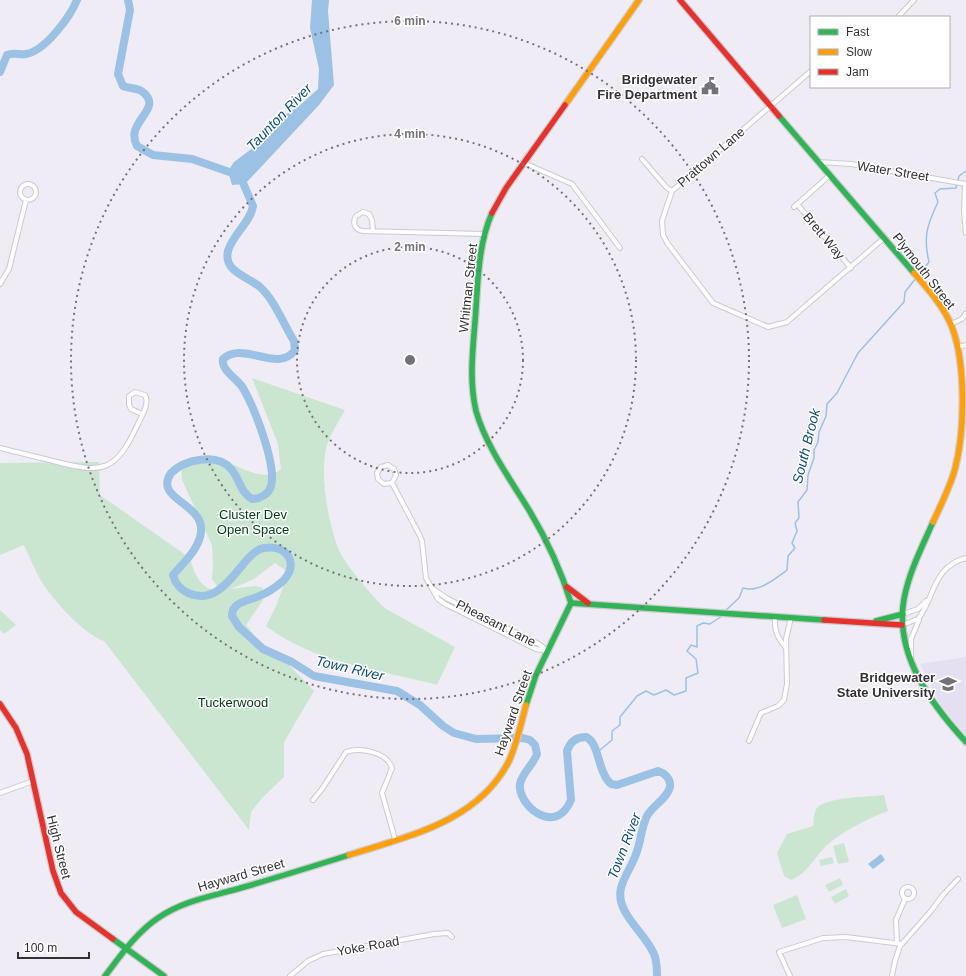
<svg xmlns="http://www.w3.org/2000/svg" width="966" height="976" font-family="Arial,sans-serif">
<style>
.built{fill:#e4e0f1}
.green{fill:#cbe6d0}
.water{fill:#9bc1e4}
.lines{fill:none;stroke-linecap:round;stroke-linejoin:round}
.stream{stroke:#9bc1e4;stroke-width:1.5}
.river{stroke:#9bc1e4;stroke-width:8}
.street-casing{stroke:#cccad1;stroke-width:6}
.fast-casing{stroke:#cccad1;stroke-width:8}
.slow-casing{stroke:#cccad1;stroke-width:8}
.jam-casing{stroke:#cccad1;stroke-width:8}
.street{stroke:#fdfcfe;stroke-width:4}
.fast{stroke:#30b455;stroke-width:5.5}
.slow{stroke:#ff9f0a;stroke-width:5.5}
.jam{stroke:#e5322d;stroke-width:5.5}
.ring{fill:none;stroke:#747279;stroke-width:2;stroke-dasharray:2 4}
.labels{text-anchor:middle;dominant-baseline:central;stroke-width:3;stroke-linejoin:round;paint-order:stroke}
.poi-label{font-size:13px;font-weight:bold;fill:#323036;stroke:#fff;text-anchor:end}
.street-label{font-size:13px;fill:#323036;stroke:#fff}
.park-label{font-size:13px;fill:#034012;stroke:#fff}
.water-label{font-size:14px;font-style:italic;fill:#0c4d79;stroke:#fff}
.centre{fill:#747279;stroke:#fff;stroke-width:2}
.ring-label{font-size:12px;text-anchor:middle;font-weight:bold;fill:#747279;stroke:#fff;stroke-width:3;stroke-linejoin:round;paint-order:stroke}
</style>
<rect width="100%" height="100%" fill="#efecf6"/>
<polygon class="built" points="966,657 966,736 940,704 920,664"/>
<g class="green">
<path d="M252 378 345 410C339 421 331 433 327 445 319 473 328 523 339 550 344 563 375 600 386 609L455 647 437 685C378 669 316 664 266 626L277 604 288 572 275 563 254 579 231 589 255 586 263 588V600L246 625 260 642 289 665 314 691 284 742V777L262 798 251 812 249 830 104 641C84 635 50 597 40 579 34 568 29 556 24 545L0 555V463L99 462 100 495 190 558C194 573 201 592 220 590L212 579 213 564 212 545 182 480 181 464C190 459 200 455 211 456 232 460 261 486 281 469L278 444Z"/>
<polygon points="0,610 16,625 4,634 0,630"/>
<path d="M884 795 888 811C866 819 843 831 826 846 814 858 807 874 791 880L784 876 777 853 787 834 813 826C814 820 813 813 817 808 826 797 869 797 884 795Z"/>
<polygon points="844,843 849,862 838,864 833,846"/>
<polygon points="832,857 834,863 821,866 819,860"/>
<polygon points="840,878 843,885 829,892 825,885"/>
<polygon points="846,889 849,896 835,904 831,897"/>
<polygon points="797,895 806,919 782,928 773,905"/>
</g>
<g class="water">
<polygon points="312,0 329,0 328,11 334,85 319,105 245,184 232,185 228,171 234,162 258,144 275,121 298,107 318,89 319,69 310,28"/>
<polygon points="881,854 885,860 873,869 868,864"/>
</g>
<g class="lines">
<g class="stream">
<path d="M919 275 929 262C923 237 927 225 938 202L935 193 940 189 956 188 959 176 966 171"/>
<path d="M725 611 739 598 743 588C758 593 775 579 787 570L788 556 795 548 792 543 797 531 795 523 799 518 798 502 807 490 808 475 814 458V450L818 442 819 432 826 416 827 404 837 393 858 353 904 302 905 292 916 278"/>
<polyline points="596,751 600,750 612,740 612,731 620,725 620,717 637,696 646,691 654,695 666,690 674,695 686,691 686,678 698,673 696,659 687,651 691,645 697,647 697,626 703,623 710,624 722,616"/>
</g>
<g class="river">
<path d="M128 0 130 10 118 74 123 86C130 89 138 87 144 93 163 110 124 122 137 146L153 155 192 159 238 175"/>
<path d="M0 72 7 55C14 52 19 55 26 54 45 51 70 17 77 0"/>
<path d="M240 176 253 206C250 223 233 234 228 251 223 272 249 277 260 287 274 299 284 325 294 341L295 350C278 374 243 340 223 359 221 371 238 379 243 388 254 407 277 465 271 486 269 494 260 499 252 499 240 492 240 479 231 469 217 452 184 460 171 473 152 501 210 503 200 537 196 552 183 563 173 575 175 583 181 590 188 593 225 610 242 551 264 548 287 544 300 564 283 581 276 587 268 593 259 596 249 601 232 601 232 616L239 627 263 649 292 662 314 676 397 691 420 705 443 726 454 733 476 739 523 738 530 740 535 745 537 754C533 765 522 773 520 784 517 804 555 838 571 800L567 751C570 742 576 737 586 737 600 743 597 772 611 784L617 785 658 771C665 773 671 779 670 787 667 799 653 805 647 816 641 828 641 842 636 854 632 866 624 876 621 888 615 912 644 932 653 952 657 959 657 968 657 976"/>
</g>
<g class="street-casing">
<g id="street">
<polyline points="898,17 914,0"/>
<polyline points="811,71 672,191 662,221 663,235 668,244 713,303 768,327 787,322 884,238"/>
<polyline points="642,159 667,188 672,191"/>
<polyline points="819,162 851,164 966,184"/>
<polyline points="524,163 572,184 620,248"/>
<circle cx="28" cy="192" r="8"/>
<polyline points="965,184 964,211 966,233"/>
<polyline points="797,204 851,268"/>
<polyline points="794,207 830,175"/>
<path d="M373 231 372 220 369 214 363 212 356 216C352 223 355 230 363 231L485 234"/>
<polyline points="0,284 9,269 26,200"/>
<polyline points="951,324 962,319 966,313"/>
<polyline points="959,347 966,345"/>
<path d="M0 448C19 453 38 457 57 462 103 474 116 471 137 426 141 417 150 404 145 395L135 392 129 396V405L131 409 142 414"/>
<polyline points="392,483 396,475 394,469 388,465 381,467 377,473 378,479 384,484 392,483 419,534 422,541 426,578 438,599 445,604 536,649 547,651"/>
<polyline points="433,589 448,599 539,644 546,650"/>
<polyline points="903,614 918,609 926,601"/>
<path d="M775 616C774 630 777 637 786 648"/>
<path d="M902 625 918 619C935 598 932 567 966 558"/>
<polyline points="911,656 911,639 919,620"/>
<polyline points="749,741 761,713 778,706 784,700 787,684 786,639 791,617"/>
<polyline points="0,793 33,781"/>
<path d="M313 800 322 789 346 752C360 747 387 752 392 768L382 793 395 839"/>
<circle cx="908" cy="893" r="6"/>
<polyline points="897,942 896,920 905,899"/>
<polyline points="290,976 308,961 323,954 434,934 448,933 452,937"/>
<polyline points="790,976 779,952 823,938 846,937 902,944"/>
<polyline points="892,976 895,961 900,946 931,911 943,895 958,879"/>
</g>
</g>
<g class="fast-casing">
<g id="fast">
<polyline points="779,116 914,273"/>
<path d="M492 213C479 242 478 277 476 308 474 342 468 377 476 411 486 446 510 479 529 510 547 540 561 570 571 603"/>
<path d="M933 522C922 547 909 572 904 599 894 654 931 704 966 742"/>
<polyline points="876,621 903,614"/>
<polyline points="526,705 536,675 571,603 824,620"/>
<polyline points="113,939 164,976"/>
<path d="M105 976C121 955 136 933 158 918 184 900 214 896 244 887 279 877 314 866 349 855"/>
</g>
</g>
<g class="slow-casing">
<g id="slow">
<polyline points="565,105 639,0"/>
<path d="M914 273C928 289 944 307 952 327 966 364 965 431 955 469 950 487 941 505 933 522"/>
<path d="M349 855C408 836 478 822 509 761 517 743 521 724 526 705"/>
</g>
</g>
<g class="jam-casing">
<g id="jam">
<polyline points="680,0 779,116"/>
<polyline points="492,213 506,188 565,105"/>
<polyline points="567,587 588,603"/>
<polyline points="824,620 902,625"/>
<polyline points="0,704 16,728 27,754 53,871 61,893 76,912 113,939"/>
</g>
</g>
<use href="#street" class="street"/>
<use href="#fast" class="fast"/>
<use href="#slow" class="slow"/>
<use href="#jam" class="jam"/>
</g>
<g class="ring">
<circle cx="410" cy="360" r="113"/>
<circle cx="410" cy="360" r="226"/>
<circle cx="410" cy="360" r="339"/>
</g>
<defs>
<g id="civic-bare" transform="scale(1.38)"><path d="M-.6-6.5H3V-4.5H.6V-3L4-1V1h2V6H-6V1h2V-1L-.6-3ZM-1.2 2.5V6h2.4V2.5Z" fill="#747279" stroke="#fff" stroke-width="2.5" paint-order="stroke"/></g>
<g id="university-bare" transform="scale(1.38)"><path d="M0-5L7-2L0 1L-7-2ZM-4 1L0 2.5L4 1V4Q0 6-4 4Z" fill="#747279" stroke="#fff" stroke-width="2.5" paint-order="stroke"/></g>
</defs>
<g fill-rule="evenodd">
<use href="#civic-bare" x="710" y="86"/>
<use href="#university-bare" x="948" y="684"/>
</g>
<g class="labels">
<g class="poi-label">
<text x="697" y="79">Bridgewater<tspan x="697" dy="15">Fire Department</tspan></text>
<text x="935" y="677">Bridgewater<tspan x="935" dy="15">State University</tspan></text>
</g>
<g class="street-label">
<text transform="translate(711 157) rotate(-41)">Prattown Lane</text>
<text transform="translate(893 171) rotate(9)">Water Street</text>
<text transform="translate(824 236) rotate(50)">Brett Way</text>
<text transform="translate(924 271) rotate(52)">Plymouth Street</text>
<text transform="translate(468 288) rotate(-84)">Whitman Street</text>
<text transform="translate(496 623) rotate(27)">Pheasant Lane</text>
<text transform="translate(513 713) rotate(-71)">Hayward Street</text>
<text transform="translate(59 847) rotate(76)">High Street</text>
<text transform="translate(241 875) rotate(-16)">Hayward Street</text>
<text transform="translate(368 946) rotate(-10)">Yoke Road</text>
</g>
<g class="park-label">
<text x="253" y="514">Cluster Dev<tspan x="253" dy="15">Open Space</tspan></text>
<text x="233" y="702">Tuckerwood</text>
</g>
<g class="water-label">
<text transform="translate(279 117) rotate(-46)">Taunton River</text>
<text transform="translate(806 446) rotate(-76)">South Brook</text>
<text transform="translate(350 668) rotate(13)">Town River</text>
<text transform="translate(624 846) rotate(-69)">Town River</text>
</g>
</g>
<circle cx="410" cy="360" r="6" class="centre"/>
<g class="ring-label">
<text x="410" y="25">6 min</text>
<text x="410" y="138">4 min</text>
<text x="410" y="251">2 min</text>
</g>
<rect x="810" y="16" width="140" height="72" fill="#ffffff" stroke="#adacaf"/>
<rect x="818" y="29" width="20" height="6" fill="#30b455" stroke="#adacaf"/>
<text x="846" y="36" font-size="12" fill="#323036">Fast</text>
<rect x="818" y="49" width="20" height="6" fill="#ff9f0a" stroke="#adacaf"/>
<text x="846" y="56" font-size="12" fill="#323036">Slow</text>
<rect x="818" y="69" width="20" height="6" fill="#e5322d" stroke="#adacaf"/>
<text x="846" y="76" font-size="12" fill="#323036">Jam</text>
<path d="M18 952v6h71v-6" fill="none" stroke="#323036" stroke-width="2"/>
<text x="24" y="952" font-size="12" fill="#323036" stroke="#ffffff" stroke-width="3" paint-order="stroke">100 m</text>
</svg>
